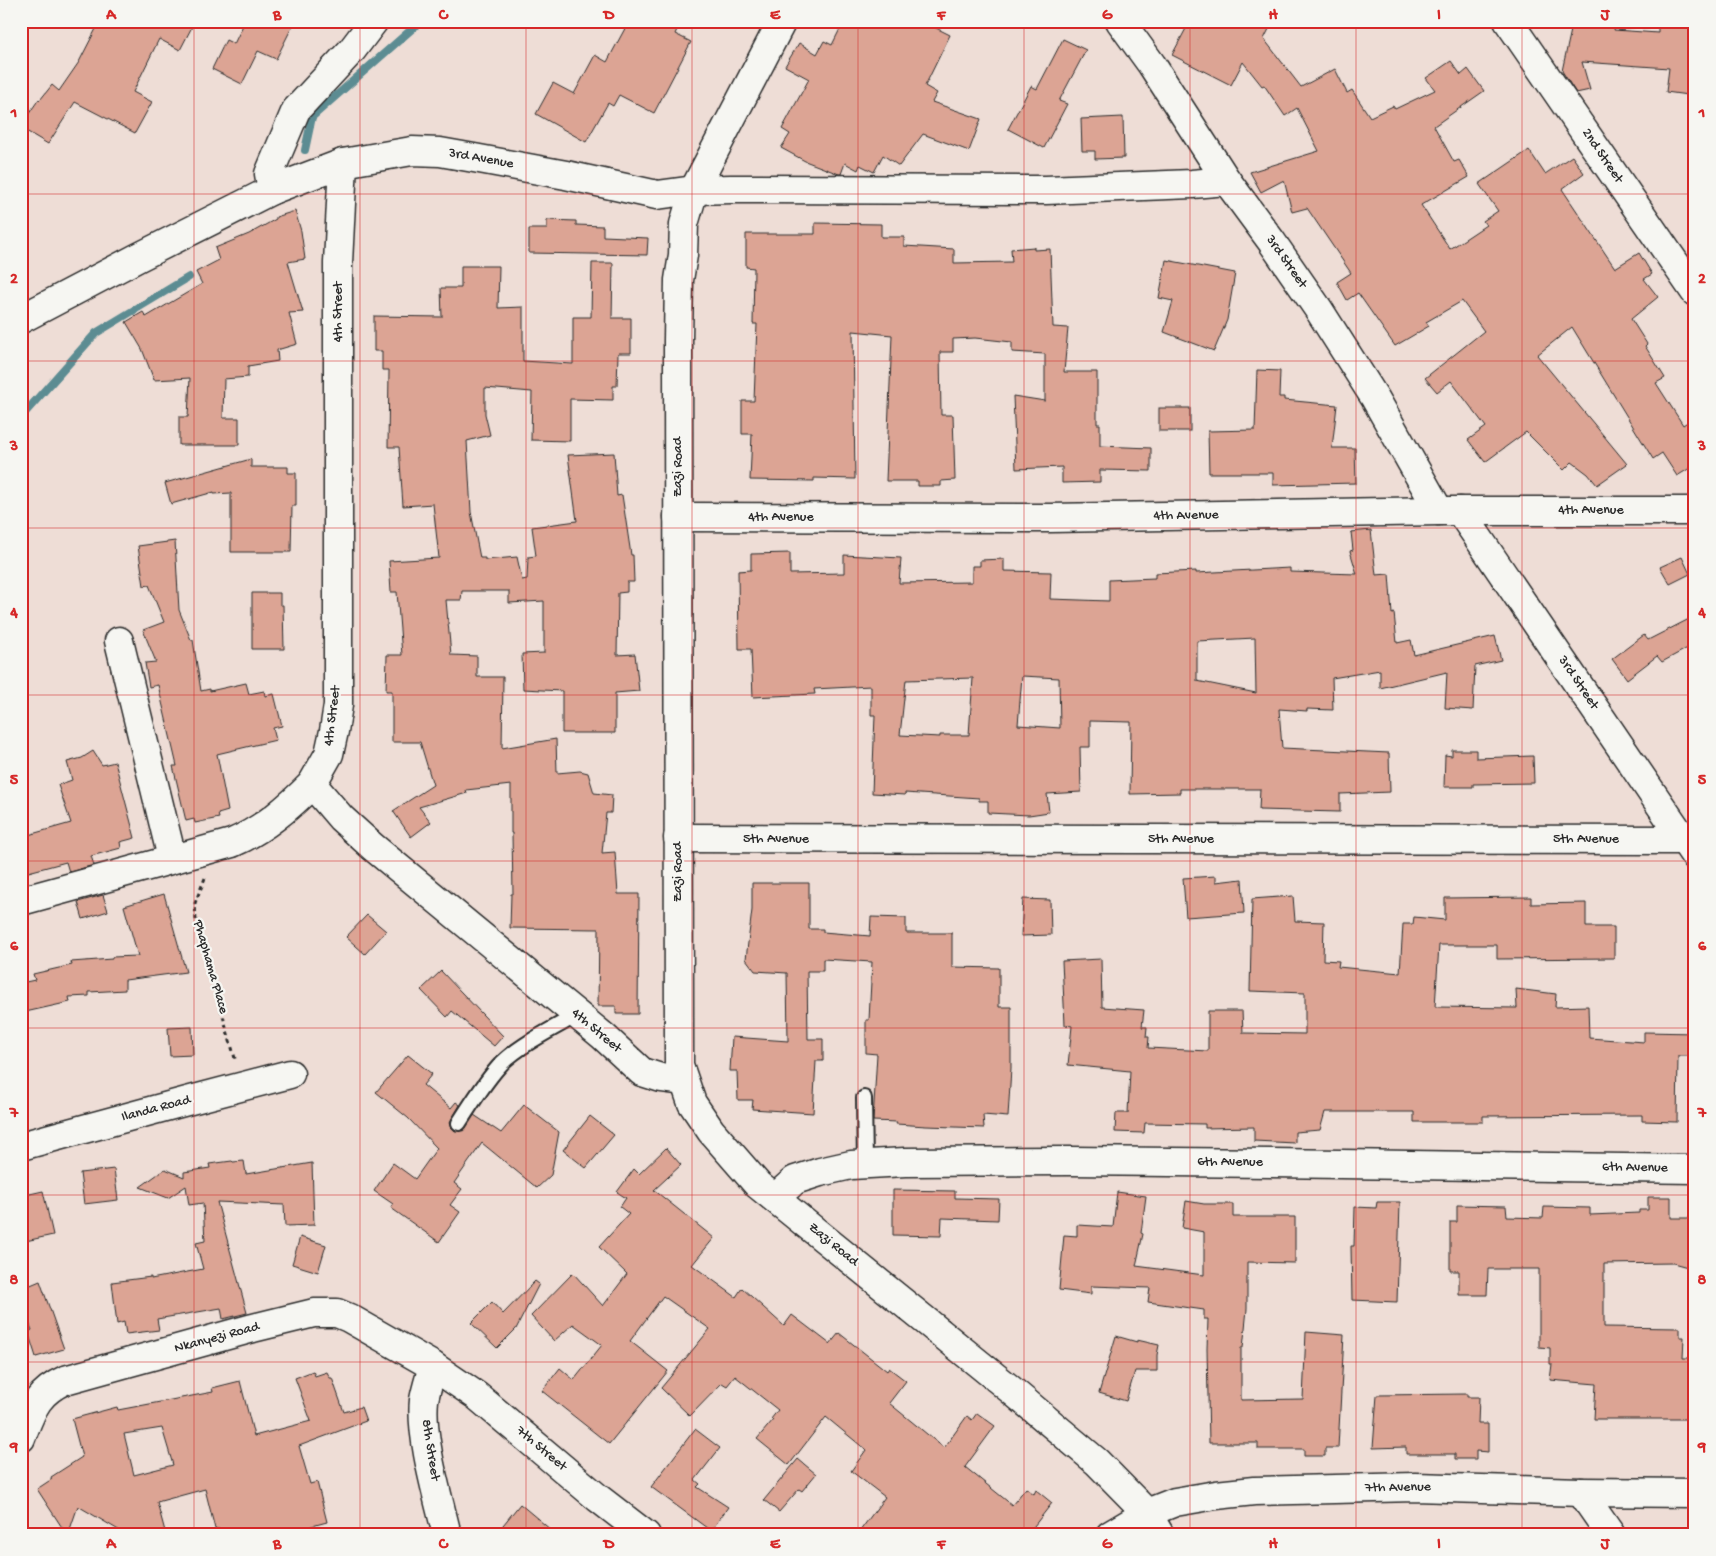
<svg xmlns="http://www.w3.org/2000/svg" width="1716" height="1556" font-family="'Gochi Hand',sans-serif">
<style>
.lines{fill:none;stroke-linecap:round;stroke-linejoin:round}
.stream{stroke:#5c8c92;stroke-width:8}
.building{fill:#dca494;stroke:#2b2b2b;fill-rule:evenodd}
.service-casing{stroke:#2b2b2b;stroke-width:18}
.minor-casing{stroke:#2b2b2b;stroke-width:31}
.tertiary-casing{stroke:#2b2b2b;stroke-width:31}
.primary-casing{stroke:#2b2b2b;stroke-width:31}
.path{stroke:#2b2b2b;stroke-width:3;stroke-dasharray:4 4;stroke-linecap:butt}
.service{stroke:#f6f6f2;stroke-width:14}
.minor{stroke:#f6f6f2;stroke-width:28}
.tertiary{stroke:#f6f6f2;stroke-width:28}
.primary{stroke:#f6f6f2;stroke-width:28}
.grid{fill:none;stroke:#d62828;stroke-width:1;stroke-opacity:0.55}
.labels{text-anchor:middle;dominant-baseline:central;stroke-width:4.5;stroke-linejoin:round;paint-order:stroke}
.street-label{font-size:14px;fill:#2b2b2b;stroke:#f6f6f2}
.neatline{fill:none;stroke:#d62828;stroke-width:2}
.grid-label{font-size:16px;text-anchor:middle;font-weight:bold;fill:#d62828}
</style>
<rect width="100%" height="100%" fill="#eeddd6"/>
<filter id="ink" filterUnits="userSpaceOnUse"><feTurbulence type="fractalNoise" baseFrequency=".02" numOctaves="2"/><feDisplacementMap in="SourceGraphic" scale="10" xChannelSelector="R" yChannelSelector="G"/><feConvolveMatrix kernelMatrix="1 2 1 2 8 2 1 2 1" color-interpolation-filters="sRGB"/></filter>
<g filter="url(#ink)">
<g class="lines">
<g class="stream">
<polyline points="305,150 312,117 421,21"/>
<polyline points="21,417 96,333 189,277"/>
</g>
</g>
<g class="building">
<polygon points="100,21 195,21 180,50 159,39 133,92 152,102 135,133 75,102 48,144 21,128 21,125 39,99 40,100 52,85 59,91 79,62"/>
<polygon points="245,21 295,21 276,59 258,51 242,84 212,69 226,40 234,44"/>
<polygon points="629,21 681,21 675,34 691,42 654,113 619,95 613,106 608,103 586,142 536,114 553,83 574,94 595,55 607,62"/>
<polygon points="844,21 922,21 950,35 925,86 937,93 932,102 981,119 969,151 923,134 899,166 883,155 874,172 860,165 858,170 845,163 841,174 839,174 805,161 781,148 790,134 782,129 809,79 785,66 799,43 817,54 824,41 832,45"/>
<polygon points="1190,21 1273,21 1264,39 1301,87 1335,69 1347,93 1352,90 1370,117 1393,106 1395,109 1435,90 1426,78 1451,61 1461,75 1468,69 1484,91 1434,126 1454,162 1459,160 1469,177 1421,205 1450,249 1486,225 1483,221 1498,211 1479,184 1529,150 1545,174 1572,156 1584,173 1562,189 1615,268 1639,253 1652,274 1644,279 1658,297 1631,319 1647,344 1645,346 1665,378 1656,383 1683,425 1695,417 1695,465 1677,476 1662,453 1653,459 1572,327 1537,355 1627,464 1597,485 1588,474 1572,462 1564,470 1526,432 1485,462 1468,440 1486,427 1451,381 1437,392 1425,378 1484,331 1462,301 1426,322 1429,326 1395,346 1358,293 1347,300 1337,282 1351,273 1307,208 1292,212 1284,180 1261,192 1250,172 1319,151 1297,108 1285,116 1264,85 1262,86 1243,62 1231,85 1172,55"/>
<polygon points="1573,21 1616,21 1614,30 1658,33 1658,21 1695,21 1695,96 1666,92 1669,68 1582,62 1590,90 1576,93 1562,71"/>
<polygon points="1063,39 1086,50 1059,101 1067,104 1044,148 1008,129 1031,86 1037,89"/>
<polygon points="1123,117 1124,158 1095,159 1095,151 1082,151 1081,119"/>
<polygon points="295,211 301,231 305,259 288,262 303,312 289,313 297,344 277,350 278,361 248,366 248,377 224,379 223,418 239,418 239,445 179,445 179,417 188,417 190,378 154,380 142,349 126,322 143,312 146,317 202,284 196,272 219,260 215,248 249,234 276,219 276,217"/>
<polygon points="547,220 576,221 576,225 603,226 603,236 648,238 647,255 529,253 529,229 547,229"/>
<polygon points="815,223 881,224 881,237 904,237 904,246 954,249 954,263 1012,262 1011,249 1034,247 1034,250 1050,249 1053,327 1068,328 1064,372 1097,372 1097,424 1100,424 1100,446 1151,448 1151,471 1100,470 1100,482 1062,483 1062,467 1016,469 1013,396 1045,401 1045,354 1012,352 1012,342 975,338 953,339 953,352 940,352 941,415 953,415 955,480 941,481 941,486 918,486 918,481 886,481 892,335 853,331 855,479 814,478 814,481 750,480 752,434 742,434 742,401 754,401 757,324 753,324 754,268 746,267 746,234 815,234"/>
<polygon points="1166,260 1235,273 1227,320 1214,351 1164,332 1173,301 1159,298"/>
<polygon points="592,263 613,263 612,318 631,318 631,353 618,353 617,386 613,386 613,400 570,399 570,441 531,440 532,392 485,388 485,414 490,435 467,441 471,512 480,558 485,558 485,560 517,557 522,580 527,579 528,557 536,556 532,527 577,521 568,455 614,453 617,496 622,495 631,555 633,555 634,582 627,582 627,592 618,593 617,655 635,654 639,691 615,693 615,733 562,733 562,691 523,689 522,654 544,653 544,601 509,603 509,591 462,591 461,600 446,600 451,655 477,656 477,677 503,677 502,748 556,739 557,773 580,771 588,773 594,793 612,795 611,813 606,813 602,853 615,852 618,894 639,894 638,1014 616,1014 616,1006 598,1006 599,929 510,928 511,894 513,894 512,833 511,833 511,785 466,790 467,793 419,807 431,822 411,837 393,811 433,785 420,742 392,742 392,691 386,691 387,655 402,655 397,592 391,592 389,561 439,558 433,504 403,506 399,447 388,447 389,370 382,370 382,351 374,351 374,316 442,317 441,288 461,288 461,266 499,266 498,308 523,307 523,361 573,364 573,317 591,317"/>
<polygon points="1257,370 1280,371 1279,397 1284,397 1284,400 1337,405 1332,448 1355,448 1356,483 1273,485 1273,473 1209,473 1208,431 1255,430"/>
<rect x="1159" y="408" width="31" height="23"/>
<polygon points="251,459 251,467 288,467 288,473 296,473 296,506 292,506 291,552 231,552 231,493 214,494 214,492 171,504 165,483"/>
<path d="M1371 530 1376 575 1389 574 1392 614 1394 613 1397 643 1411 640 1414 655 1495 636 1501 660 1475 666 1473 710 1445 708 1447 672 1380 688V670L1332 678 1333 710 1307 709V711L1279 709 1282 748 1389 753 1390 792 1340 794V812L1259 810 1260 789H1180V793L1130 794 1131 722 1090 721V747H1080L1081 792 1047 794 1049 812 1029 815 988 813V801H979V798L905 793V795L872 793 875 715H871V686L814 689 815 694 753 697 751 649H739L738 571 751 570V554L790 553V574L844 573V555L901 558 899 583 972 582V566H980V560L1004 559V571L1051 572 1050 599 1109 601V580L1155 578V573L1196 571V573L1290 568V572L1357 574 1350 551 1353 550 1351 532ZM1255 638 1256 693 1197 681V641ZM1022 676 1059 678 1060 728 1018 725ZM973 678 969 735H940V737L900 735 906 680Z"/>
<polygon points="175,541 179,610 191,640 193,640 201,691 210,689 210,691 246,683 249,694 264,691 265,696 274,694 282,726 273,728 276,740 217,754 228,811 218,814 219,818 195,823 194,819 186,821 173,766 177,766 158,685 149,687 145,663 156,662 143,630 164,622 149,585 144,586 138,546"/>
<polygon points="1682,557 1690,574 1670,584 1660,567"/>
<polygon points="252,593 280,593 280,605 283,605 284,649 252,649"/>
<polygon points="1695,616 1695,644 1662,662 1657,656 1627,679 1612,659 1644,635 1648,640"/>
<polygon points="1452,750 1476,750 1476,758 1533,756 1534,783 1473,784 1473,787 1444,787 1445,755 1452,756"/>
<polygon points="93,751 102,765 115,762 135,838 120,842 121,848 91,856 94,865 69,872 66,862 21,874 21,837 71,823 58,785 72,780 67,762 82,758"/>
<polygon points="1216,876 1216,882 1242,879 1244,913 1186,917 1183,878"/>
<polygon points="752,883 809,883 809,929 823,929 823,932 870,936 871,917 906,918 906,933 952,933 952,967 999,968 999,1007 1011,1007 1011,1068 1008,1117 983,1115 984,1128 926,1126 896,1124 897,1122 873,1121 877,1054 866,1053 866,1020 869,1020 872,962 823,959 823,971 807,971 808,1039 823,1039 823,1061 816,1061 813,1113 752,1109 753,1100 738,1100 737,1071 730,1071 732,1037 788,1041 787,973 755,971 746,959 752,910"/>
<polygon points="164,894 186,972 125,980 125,990 89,992 89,996 69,997 70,1002 21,1013 21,983 35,980 33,974 72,965 71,962 112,959 112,957 138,956 124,906"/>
<polygon points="103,895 108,911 83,919 78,902"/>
<polygon points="1293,896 1295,921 1324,922 1323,960 1339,961 1338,967 1400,973 1403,924 1413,924 1414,917 1445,920 1445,898 1531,897 1531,904 1586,903 1586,927 1614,927 1614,958 1497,959 1497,945 1439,945 1435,1007 1517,1008 1516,989 1556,994 1555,1007 1588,1006 1589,1038 1644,1042 1644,1032 1695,1033 1695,1056 1678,1056 1677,1122 1642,1121 1642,1115 1483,1116 1483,1122 1414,1122 1414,1112 1325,1112 1320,1130 1295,1132 1295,1143 1254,1141 1254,1127 1205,1128 1205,1124 1145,1123 1144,1133 1115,1132 1116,1113 1128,1113 1130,1071 1068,1065 1072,1026 1065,1025 1062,961 1101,959 1102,1007 1144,1010 1142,1027 1147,1027 1146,1037 1149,1037 1148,1048 1208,1051 1208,1011 1242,1011 1243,1033 1305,1034 1305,993 1250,991 1252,899"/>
<polygon points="1023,899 1050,900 1051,935 1021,936"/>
<polygon points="367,915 386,931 365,954 346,937"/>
<polygon points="441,971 503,1036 494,1046 452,1011 447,1017 421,990"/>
<polygon points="192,1027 193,1055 170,1056 168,1028"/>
<polygon points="408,1055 432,1074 423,1085 451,1108 456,1102 460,1105 450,1122 451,1127 455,1131 463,1130 474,1115 501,1133 524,1105 559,1132 551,1175 537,1188 482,1143 454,1183 462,1189 450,1205 460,1212 439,1242 391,1208 393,1204 374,1191 393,1163 415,1179 437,1148 408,1118 376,1092"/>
<polygon points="590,1116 614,1135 586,1168 563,1150"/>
<polygon points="666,1148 681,1165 654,1190 714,1238 692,1265 736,1297 742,1288 784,1326 792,1315 830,1344 839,1333 887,1371 889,1368 906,1381 889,1403 944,1448 967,1416 972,1420 977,1413 995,1426 965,1467 1012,1505 1026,1488 1034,1494 1036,1490 1052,1503 1027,1535 857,1535 885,1497 851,1471 866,1450 826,1417 789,1465 757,1439 773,1420 771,1419 778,1410 735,1376 727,1386 722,1383 690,1416 661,1388 710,1329 663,1296 630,1341 668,1371 609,1444 542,1391 560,1368 574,1380 602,1345 573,1324 554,1341 531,1316 573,1273 603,1306 627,1274 599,1247 629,1214 620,1207 626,1198 617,1192 634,1169 639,1174"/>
<polygon points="232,1161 233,1162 244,1161 246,1174 312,1163 314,1225 285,1226 284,1205 217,1202 247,1313 223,1319 221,1308 157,1319 159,1330 126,1334 124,1322 117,1324 112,1282 151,1277 151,1279 203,1269 196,1243 205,1241 203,1203 189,1205 186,1186 168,1198 140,1187 165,1169 184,1177 184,1172 210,1168 209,1164"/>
<polygon points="114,1169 118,1200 84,1204 80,1173"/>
<polygon points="893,1190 955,1191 955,1198 999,1199 998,1220 942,1218 941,1236 893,1235"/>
<polygon points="43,1191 53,1235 21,1242 21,1196"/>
<polygon points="1117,1192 1146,1196 1141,1233 1143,1234 1136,1266 1204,1275 1204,1232 1182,1228 1186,1201 1204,1204 1233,1204 1233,1217 1295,1217 1295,1263 1247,1262 1247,1309 1243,1348 1241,1348 1241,1400 1303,1399 1306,1332 1344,1335 1338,1448 1325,1448 1325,1456 1304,1456 1304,1449 1258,1449 1258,1443 1209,1443 1207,1349 1208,1319 1204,1319 1204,1310 1148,1302 1150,1288 1091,1286 1091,1294 1059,1290 1064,1235 1077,1236 1077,1225 1113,1227"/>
<polygon points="1648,1197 1671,1197 1671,1218 1695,1218 1695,1269 1673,1263 1604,1264 1604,1327 1680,1328 1680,1337 1684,1337 1683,1358 1695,1358 1695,1419 1594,1419 1596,1384 1550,1380 1552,1364 1550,1364 1550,1348 1539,1347 1539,1269 1488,1269 1487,1295 1459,1295 1459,1271 1450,1271 1450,1222 1457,1222 1457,1205 1506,1206 1507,1217 1543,1218 1544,1207 1590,1208 1590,1215 1639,1213 1639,1210 1648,1210"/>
<polygon points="1377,1202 1400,1202 1397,1302 1352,1300 1351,1246 1354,1246 1355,1207 1376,1208"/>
<polygon points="300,1237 326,1245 318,1272 292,1264"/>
<polygon points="40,1281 64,1349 36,1357 28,1332 32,1330 21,1303 21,1289"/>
<polygon points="535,1281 539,1284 516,1329 497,1348 471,1323 492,1302 503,1314"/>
<polygon points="1116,1336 1137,1342 1137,1340 1159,1345 1157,1355 1157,1371 1135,1371 1126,1401 1099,1393"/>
<path d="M313 1371 315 1376 327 1372 330 1378H332L344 1412 361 1407 366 1421 299 1446 310 1484 317 1482 327 1522 278 1535H221L219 1529H215L205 1489 157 1502 166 1535H127L78 1506 68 1535H67L37 1489 52 1479 51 1477 82 1457 72 1419 117 1407 118 1410 213 1392 212 1388 240 1381 254 1436 311 1421 295 1378ZM162 1428 173 1465 134 1475 124 1434Z"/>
<polygon points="1467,1394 1467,1397 1479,1397 1478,1424 1488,1424 1488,1452 1476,1451 1476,1459 1455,1459 1455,1454 1406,1454 1406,1447 1373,1448 1377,1395"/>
<polygon points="695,1429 720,1448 695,1480 700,1484 697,1487 728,1507 711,1531 651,1487"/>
<polygon points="798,1459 816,1474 802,1491 799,1489 779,1512 764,1500"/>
<polygon points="520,1504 557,1535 495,1535"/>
</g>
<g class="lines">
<g class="service-casing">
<g id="service">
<polyline points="864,1098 865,1164"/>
<path d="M459 1123C472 1103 485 1081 502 1063 520 1045 554 1028 577 1015"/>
</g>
</g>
<g class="minor-casing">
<g id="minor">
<polyline points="374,21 352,50 296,110 269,174 272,190 343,163 412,151 440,152 474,158 566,175 657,195 694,190 731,189 1046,190 1192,184 1227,181"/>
<polyline points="1120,21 1152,65 1227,181 1272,242 1319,310 1375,398 1439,511"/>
<polyline points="1508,21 1695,292"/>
<polyline points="343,163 338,263 338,705 334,731 329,754 312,784 341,818 373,847 603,1036 642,1072 661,1078 683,1081"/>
<polyline points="1460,511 1695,856"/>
<polyline points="678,517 1051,518 1439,511 1695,511"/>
<polyline points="119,641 172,858"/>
<polyline points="678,838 1684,840"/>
<path d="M21 901 232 843C264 829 288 808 312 784"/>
<polyline points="21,1146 187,1101 290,1074"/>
<polyline points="775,1198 795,1180 820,1172 851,1165 905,1162 1070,1161 1272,1163 1695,1169"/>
<path d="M433 1366C430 1377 426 1389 424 1400 420 1437 438 1497 447 1535"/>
<path d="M21 1438C32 1410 36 1393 65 1380L253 1328 314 1313H337L349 1318 433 1366 477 1396 598 1498 646 1535"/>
<polyline points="1581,1492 1611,1535"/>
<polyline points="1110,1535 1147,1513 1175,1502 1216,1495 1254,1491 1415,1487 1581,1492 1695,1493"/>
</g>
</g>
<g class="tertiary-casing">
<polyline id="tertiary" points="782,21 694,190 684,224 683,255 679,280 678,340 679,1065 692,1103 711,1131 758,1185 1010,1389 1097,1462 1147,1513 1160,1535"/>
</g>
<g class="primary-casing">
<polyline id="primary" points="21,319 139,257 272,190"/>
</g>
<g class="path">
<polyline points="21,26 26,21"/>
<polyline points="205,878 195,903 196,921 236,1062"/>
</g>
<use href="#service" class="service"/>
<use href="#minor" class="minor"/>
<use href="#tertiary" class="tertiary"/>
<use href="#primary" class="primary"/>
</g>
</g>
<path class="grid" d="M194 21V1535M360 21V1535M526 21V1535M692 21V1535M858 21V1535M1024 21V1535M1190 21V1535M1356 21V1535M1522 21V1535M21 194H1695M21 361H1695M21 528H1695M21 695H1695M21 861H1695M21 1028H1695M21 1195H1695M21 1362H1695"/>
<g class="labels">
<g class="street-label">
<text transform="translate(1602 156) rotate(56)">2nd Street</text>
<text transform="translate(481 159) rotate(10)">3rd Avenue</text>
<text transform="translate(1286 262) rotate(55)">3rd Street</text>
<text transform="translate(338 312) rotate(-90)">4th Street</text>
<text transform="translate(678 467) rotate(-90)">Zazi Road</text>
<text x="1591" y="510">4th Avenue</text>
<text transform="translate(1186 516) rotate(-1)">4th Avenue</text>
<text x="781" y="517">4th Avenue</text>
<text transform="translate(1578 683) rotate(56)">3rd Street</text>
<text transform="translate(333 716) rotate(-83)">4th Street</text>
<text x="776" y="839">5th Avenue</text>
<text x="1181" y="839">5th Avenue</text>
<text x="1586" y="839">5th Avenue</text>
<text transform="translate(678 872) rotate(-90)">Zazi Road</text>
<text transform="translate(210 967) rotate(74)">Phaphama Place</text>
<text transform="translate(596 1031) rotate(40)">4th Street</text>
<text transform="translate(156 1109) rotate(-15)">Ilanda Road</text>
<text x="1230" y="1162">6th Avenue</text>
<text transform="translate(1635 1168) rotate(1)">6th Avenue</text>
<text transform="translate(833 1245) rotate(39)">Zazi Road</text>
<text transform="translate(217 1338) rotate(-15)">Nkanyezi Road</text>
<text transform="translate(541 1449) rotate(40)">7th Street</text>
<text transform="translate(430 1450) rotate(81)">8th Street</text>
<text transform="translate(1398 1488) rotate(-1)">7th Avenue</text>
</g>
</g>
<rect width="1716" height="1556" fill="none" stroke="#f6f6f2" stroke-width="55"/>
<rect x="28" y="28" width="1660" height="1500" class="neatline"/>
<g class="grid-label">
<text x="111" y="19">A</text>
<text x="277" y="19">B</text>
<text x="443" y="19">C</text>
<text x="609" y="19">D</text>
<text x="775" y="19">E</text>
<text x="941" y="19">F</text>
<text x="1107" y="19">G</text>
<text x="1273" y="19">H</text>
<text x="1439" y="19">I</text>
<text x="1605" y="19">J</text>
<text x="14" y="117">1</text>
<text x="1702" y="117">1</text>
<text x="14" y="283">2</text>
<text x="1702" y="283">2</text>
<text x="14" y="450">3</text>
<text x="1702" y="450">3</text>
<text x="14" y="617">4</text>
<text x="1702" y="617">4</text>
<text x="14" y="784">5</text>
<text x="1702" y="784">5</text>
<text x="14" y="950">6</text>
<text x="1702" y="950">6</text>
<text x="14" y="1117">7</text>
<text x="1702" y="1117">7</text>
<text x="14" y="1284">8</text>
<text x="1702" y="1284">8</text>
<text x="14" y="1451">9</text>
<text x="1702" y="1451">9</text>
<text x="111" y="1548">A</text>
<text x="277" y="1548">B</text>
<text x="443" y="1548">C</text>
<text x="609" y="1548">D</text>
<text x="775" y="1548">E</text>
<text x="941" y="1548">F</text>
<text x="1107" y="1548">G</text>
<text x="1273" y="1548">H</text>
<text x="1439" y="1548">I</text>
<text x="1605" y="1548">J</text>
</g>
</svg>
